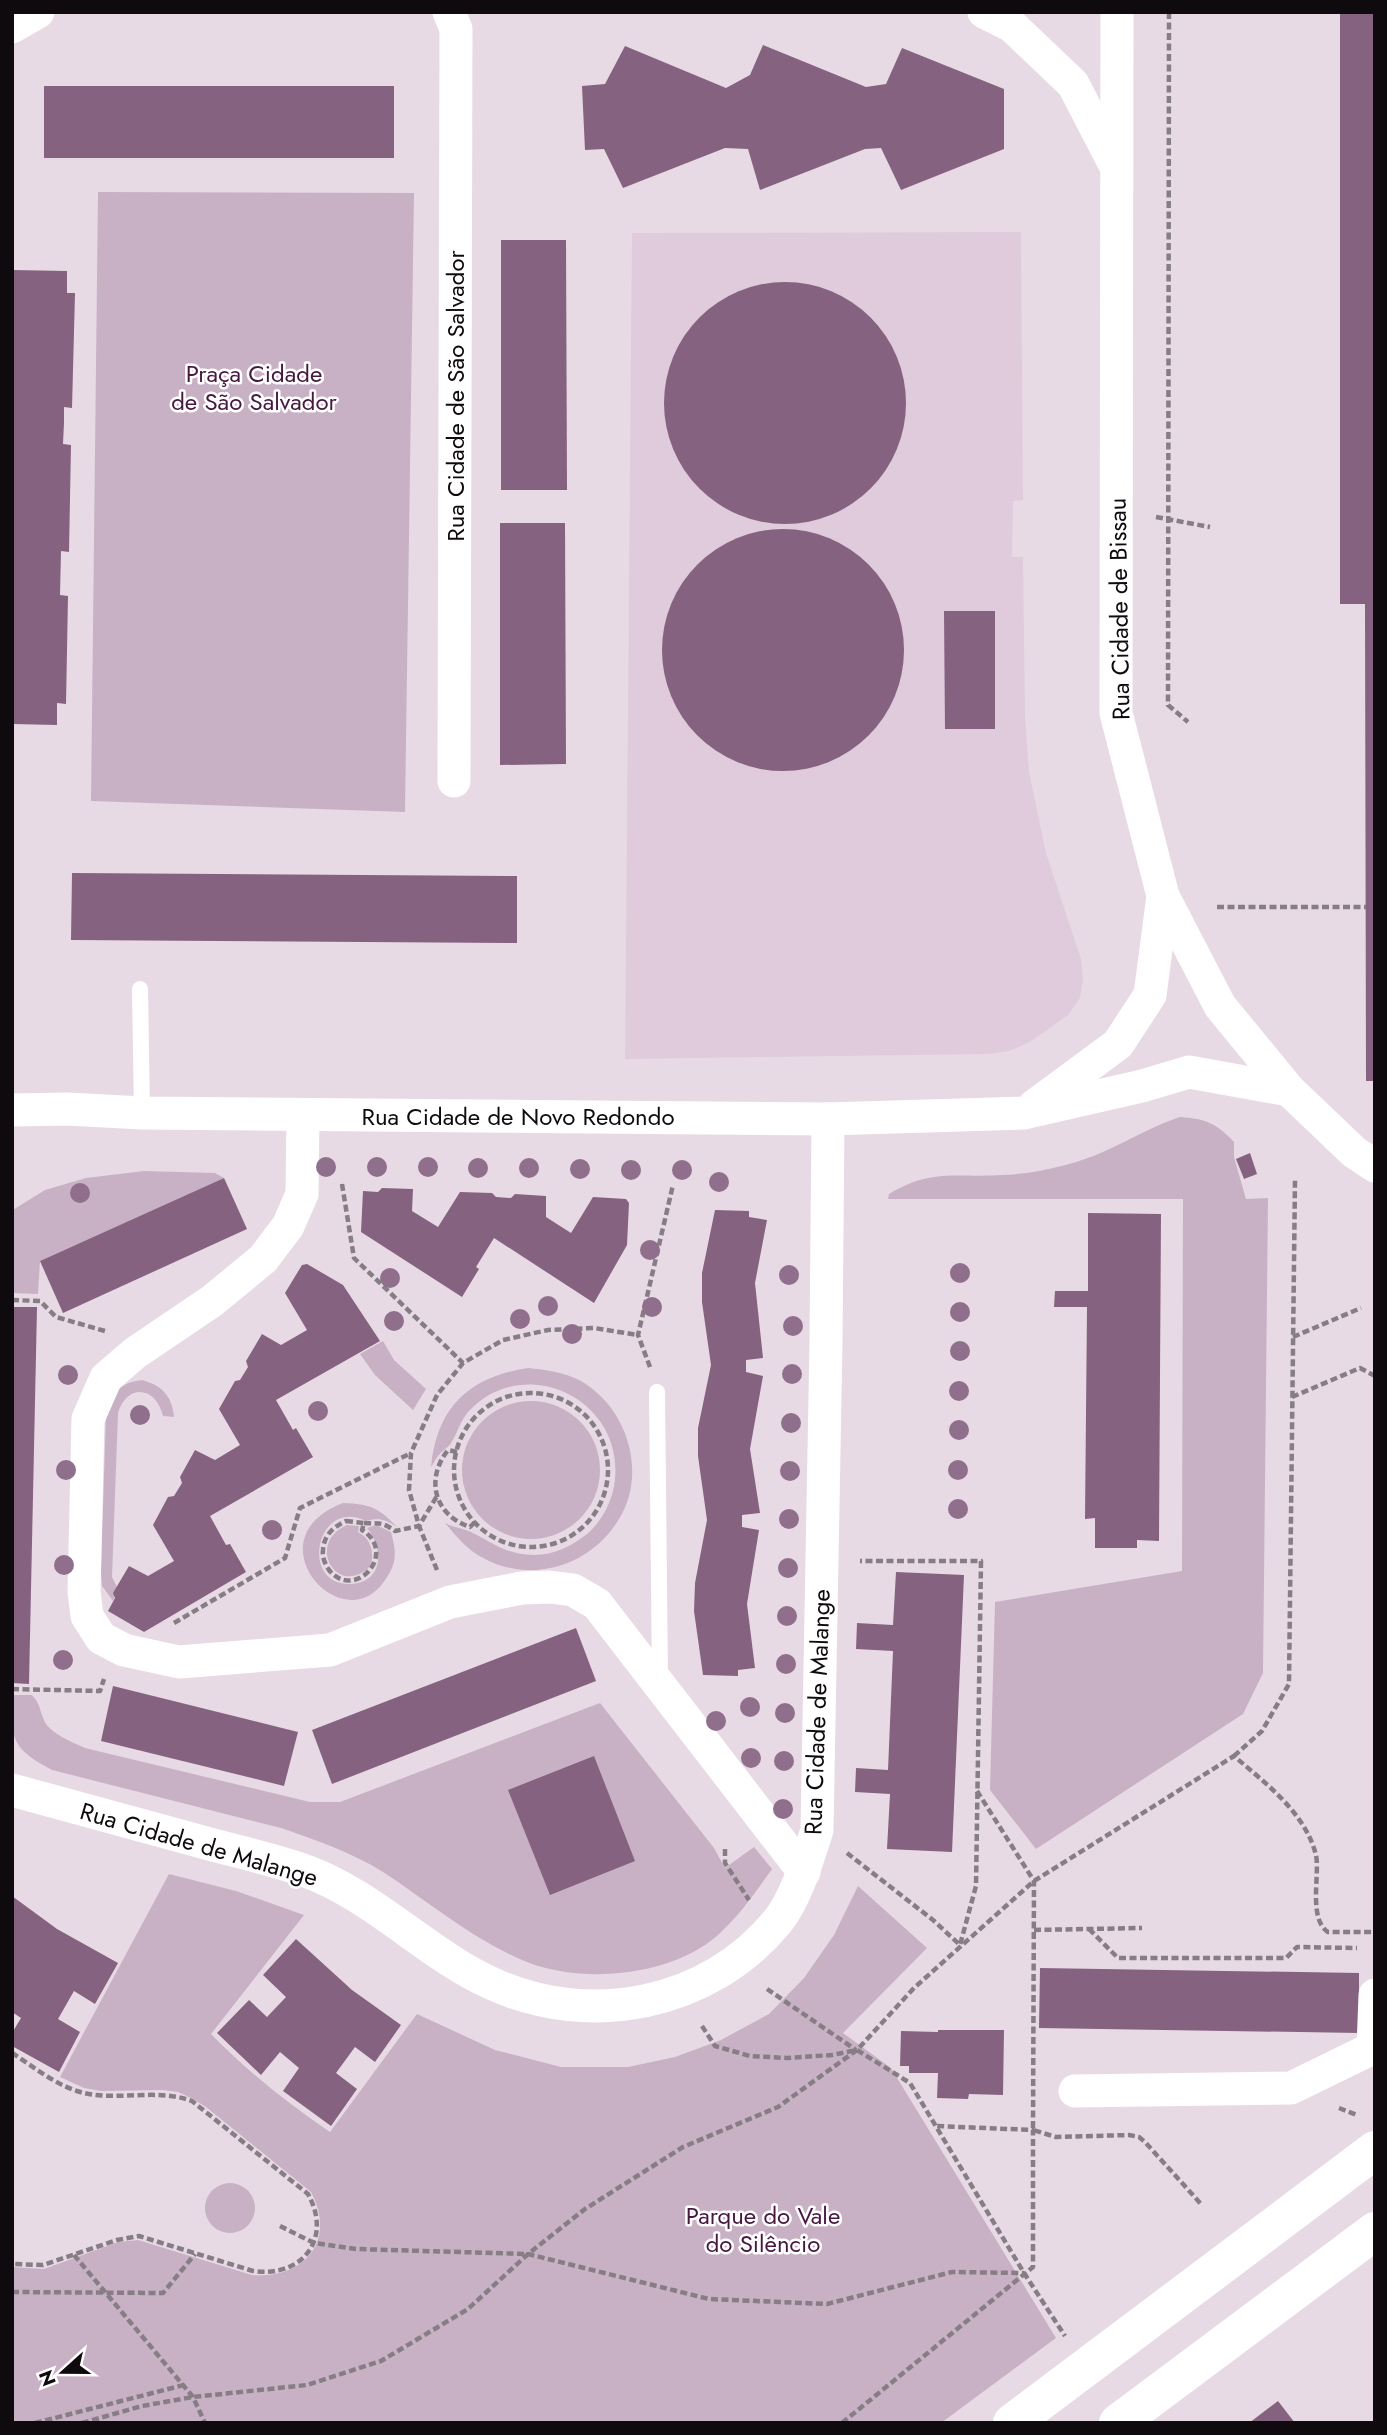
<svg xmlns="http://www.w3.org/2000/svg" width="1387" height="2435" font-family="Jost,sans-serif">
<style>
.built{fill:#dfcbdb}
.green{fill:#c8b1c4}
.building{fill:#85627f}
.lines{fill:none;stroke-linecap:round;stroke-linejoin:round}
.path{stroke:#867d85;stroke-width:4.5;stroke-dasharray:7 3.5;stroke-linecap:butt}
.lane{stroke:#fff;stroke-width:16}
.street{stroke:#fff;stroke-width:33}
.secondary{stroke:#fff;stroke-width:38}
.tree{fill:#8f6f8b}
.labels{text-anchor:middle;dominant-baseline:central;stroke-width:5;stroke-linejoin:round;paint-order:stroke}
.park-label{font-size:24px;fill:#461841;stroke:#fff}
.street-label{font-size:24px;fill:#0e0a0e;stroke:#fff}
</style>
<rect width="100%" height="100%" fill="#e8dae5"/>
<polygon class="built" points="1021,232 1023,500 1013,501 1012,557 1023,557 1025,718 1029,772 1046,853 1081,959 1083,979 1080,998 1068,1015 1030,1042 1009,1051 988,1054 625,1059 632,233"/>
<g class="green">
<polygon points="98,192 414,193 405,812 91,801"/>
<path d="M1180 1117C1206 1119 1216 1123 1234 1142V1157L1246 1199 1268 1198 1263 1673 1243 1714 1036 1849 990 1790 995 1602 1182 1571 1183 1199H888L889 1194C932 1168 956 1178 1003 1175 1028 1174 1058 1168 1082 1160 1116 1149 1146 1128 1180 1117Z"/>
<polygon points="144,1171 215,1173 224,1178 40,1261 38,1294 12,1293 12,1211 16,1208 45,1190 86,1178"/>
<polygon points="383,1341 394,1360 426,1389 413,1410 375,1375 360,1354"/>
<path d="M528 1368C546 1370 563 1372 579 1380 627 1406 648 1472 619 1519 592 1565 533 1584 485 1559 468 1551 457 1537 445 1523 455 1528 467 1529 475 1534 496 1545 509 1555 534 1555 554 1555 572 1546 587 1534 603 1520 613 1500 615 1479 623 1399 525 1352 469 1411 460 1421 458 1432 451 1443 449 1447 443 1450 440 1454 436 1457 434 1463 431 1467 437 1407 469 1377 528 1368Z"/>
<path d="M142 1380C163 1386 172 1396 174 1417L163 1416C156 1386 127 1383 118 1413L112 1577 117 1587 113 1601 102 1586 101 1573 106 1412C116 1392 118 1383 142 1380Z"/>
<circle cx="531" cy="1470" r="69"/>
<path d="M343 1503C371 1504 379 1508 398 1528 387 1520 380 1517 366 1521 316 1497 299 1585 350 1584 384 1583 384 1548 367 1528L376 1525 391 1532C397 1554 397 1564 383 1583 340 1640 251 1538 343 1503Z"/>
<path d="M347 1525 359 1526 358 1532C366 1536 372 1544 372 1554 373 1561 370 1569 363 1572 333 1591 308 1542 347 1525Z"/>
<path d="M12 1695H32C41 1705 39 1709 44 1720 49 1733 72 1742 85 1748L310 1802H340L600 1703 714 1848 725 1868 754 1847 772 1869C755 1893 740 1915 718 1935 671 1977 578 1985 522 1960 471 1938 429 1902 383 1872 351 1852 316 1840 281 1828L52 1770C10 1747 12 1740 12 1695Z"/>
<path d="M169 1874 236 1891 304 1915 211 2034C247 2071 287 2103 330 2132L417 2014 495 2050 561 2067H628L675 2057 721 2040 769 2014 804 1978 834 1935 858 1886 927 1948 843 2033 891 2068 1056 2338 941 2423H12V2267L44 2269 118 2242 138 2240 252 2275C304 2279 337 2241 311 2192L206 2107 193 2099 178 2092 162 2090 101 2091 84 2088 60 2077Z"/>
<circle cx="230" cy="2208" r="25"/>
</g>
<g class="building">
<polygon points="1340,12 1375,12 1375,1081 1366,1081 1365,604 1340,604"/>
<polygon points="763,45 866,87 886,84 902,48 1004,89 1004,149 901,190 881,148 865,149 760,190 748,149 725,148 623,188 604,149 585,150 582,86 605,84 625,46 726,88 750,75"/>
<rect x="44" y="86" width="350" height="72"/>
<polygon points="501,240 566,240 567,490 501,490"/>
<polygon points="12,270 67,271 67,293 75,293 72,408 64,407 64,423 63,444 71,445 69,552 61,551 60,595 68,596 66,704 57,703 57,725 12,724"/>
<circle cx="785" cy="403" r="121"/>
<polygon points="500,523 565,523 566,764 500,765"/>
<circle cx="783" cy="650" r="121"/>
<polygon points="944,611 995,611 995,729 945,729"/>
<polygon points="72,873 517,876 517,943 71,940"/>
<polygon points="1250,1153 1257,1174 1244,1179 1236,1159"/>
<polygon points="224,1178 247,1229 63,1313 40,1261"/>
<polygon points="382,1188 413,1189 412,1211 438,1227 460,1192 492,1193 496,1197 511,1198 515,1194 546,1196 546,1217 571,1233 593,1197 626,1199 629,1203 627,1245 594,1303 494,1238 476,1267 479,1269 462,1297 361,1232 363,1191 378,1192"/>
<polygon points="715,1210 749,1211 749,1217 767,1220 755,1283 763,1358 746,1360 746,1372 763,1376 750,1449 760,1513 742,1515 742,1527 759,1530 747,1604 755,1668 738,1670 738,1676 703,1675 694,1611 695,1583 707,1520 698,1456 698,1428 711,1365 702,1302 702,1273"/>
<polygon points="1088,1213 1161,1214 1159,1541 1137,1540 1137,1548 1095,1548 1095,1518 1085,1519 1087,1307 1054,1307 1055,1291 1088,1291"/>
<polygon points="307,1264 343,1285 380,1341 276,1400 293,1430 296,1428 313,1457 210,1516 226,1545 230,1544 246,1572 144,1632 108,1611 115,1598 113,1593 129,1566 148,1576 174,1561 153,1525 168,1497 174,1496 182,1483 180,1477 195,1450 215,1460 240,1445 219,1409 235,1381 240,1380 248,1367 246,1361 262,1334 281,1345 307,1330 285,1293 302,1265"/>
<polygon points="12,1307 37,1307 29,1684 12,1683"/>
<polygon points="896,1572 964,1575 952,1852 887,1849 890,1794 855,1792 856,1768 888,1770 893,1651 856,1649 857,1623 893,1625"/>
<polygon points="576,1628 596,1681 332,1784 312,1730"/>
<polygon points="113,1686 298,1732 284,1786 101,1741"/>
<polygon points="594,1756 635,1861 550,1895 508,1790"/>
<polygon points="12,1896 57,1929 118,1963 95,2004 74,1991 58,2019 80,2032 59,2072 12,2046 12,2033 21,2018 12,2012"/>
<polygon points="296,1939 352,1990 401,2025 375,2062 355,2047 336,2073 357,2089 331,2126 283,2091 299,2068 280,2052 261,2075 217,2033 249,2000 267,2017 286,1997 263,1975"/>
<polygon points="1040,1968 1359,1973 1359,2033 1039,2028"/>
<polygon points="938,2030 1004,2030 1003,2095 969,2094 968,2099 937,2098 938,2073 909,2073 909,2066 900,2066 901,2031 938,2032"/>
<polygon points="1278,2401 1295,2423 1249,2423"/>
</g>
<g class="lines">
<g class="path">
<polyline points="1169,12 1168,705 1188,722"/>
<polyline points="1156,517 1210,527"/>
<polyline points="1217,907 1366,907"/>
<polyline points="342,1184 354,1258 463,1363"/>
<polyline points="12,1300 40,1301 56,1317 105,1331"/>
<polyline points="1293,1337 1361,1308"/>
<polyline points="650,1367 638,1335 673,1185"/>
<circle cx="531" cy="1470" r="77"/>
<polyline points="1292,1397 1360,1368 1375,1376"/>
<path d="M457 1452 448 1450C425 1479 434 1515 470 1527L475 1522"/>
<path d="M346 1521 364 1523 362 1530C399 1553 355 1602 329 1570 325 1564 322 1557 323 1550 324 1535 333 1527 346 1521Z"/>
<path d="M364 1523C379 1524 381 1521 395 1531L419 1526 437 1496"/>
<polyline points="437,1570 419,1526 409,1490 411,1453 437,1395 463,1363 503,1340 548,1330 594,1328 638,1335"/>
<polyline points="174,1623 285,1558 300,1508 411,1453"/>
<polyline points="12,1689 100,1691 104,1679"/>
<polyline points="1234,1756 1262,1731 1289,1684 1295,1180"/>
<polyline points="977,1791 1034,1881 1033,2130 1056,2137 1129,2135 1139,2137 1145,2142 1201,2204"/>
<polyline points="725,1849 725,1863 749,1900"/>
<polyline points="847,1853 933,1920 960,1945 976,1886 981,1561 860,1561"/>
<polyline points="1089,1929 1118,1958 1286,1958 1297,1947 1357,1948"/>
<polyline points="1034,1930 1142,1928"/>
<polyline points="767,1989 856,2050"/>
<polyline points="702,2026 715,2046 750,2056 787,2058 832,2055 857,2050 910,2083 1024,2273 1065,2336"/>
<path d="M12 2053C34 2067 58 2087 84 2093 120 2101 157 2088 192 2101L308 2194C333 2239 302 2278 253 2271L139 2236 117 2240 43 2265 12 2264"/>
<polyline points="1339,2108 1357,2115"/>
<polyline points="280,2226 314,2243 356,2249 528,2254 709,2299 827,2304 952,2272 1024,2273"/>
<polyline points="74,2255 193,2397 205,2423"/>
<polyline points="12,2292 163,2293 195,2254"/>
<polyline points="35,2423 184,2385"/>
<path d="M82 2423 142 2406 193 2397 307 2385 381 2361 468 2309 528 2254 585 2209 683 2147 778 2107 857 2050 914 1988 1034 1881 1234 1756C1265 1783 1305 1812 1316 1855 1320 1875 1308 1919 1328 1932H1375"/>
<polyline points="842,2423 1033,2267 1033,2130 936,2126"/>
</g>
<g class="lane">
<polyline points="140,989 142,1113"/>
<polyline points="657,1392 660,1680"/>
</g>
<g class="street">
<polyline points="449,12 456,29 454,781"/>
<polyline points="984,12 1012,26 1073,84 1114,163"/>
<polyline points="1117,12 1116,713 1163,896 1220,1006 1289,1090 1354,1152 1375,1166"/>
<polyline points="12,27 38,12"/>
<polyline points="1034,1106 1118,1044 1150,995 1163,896"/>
<polyline points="12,1110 67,1109 142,1113 828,1119 1024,1113 1142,1086 1189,1072 1289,1090"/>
<polyline points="303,1115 302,1194 288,1226 263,1259 212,1301 135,1353 106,1378 88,1419 84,1592 87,1616 101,1638 124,1650 179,1662 330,1650 450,1602 522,1588 550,1587 573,1590 597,1604 804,1872"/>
<path d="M12 1790C77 1808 142 1825 206 1843 238 1852 272 1859 303 1870 374 1895 426 1954 493 1984 590 2028 709 2005 777 1922 796 1899 808 1858 817 1830L826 1342 828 1119"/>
<polyline points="1075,2091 1291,2088 1373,2048 1375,1995"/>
</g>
<g class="secondary">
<polyline points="1012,2423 1375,2150"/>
<polyline points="1118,2423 1375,2231"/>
</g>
</g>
<g class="tree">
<circle cx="326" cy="1167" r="10"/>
<circle cx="377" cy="1167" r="10"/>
<circle cx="428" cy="1167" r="10"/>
<circle cx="478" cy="1168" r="10"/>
<circle cx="529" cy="1168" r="10"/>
<circle cx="580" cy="1169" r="10"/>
<circle cx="631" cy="1170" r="10"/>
<circle cx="682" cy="1170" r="10"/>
<circle cx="719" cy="1182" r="10"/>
<circle cx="80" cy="1193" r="10"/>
<circle cx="650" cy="1250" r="10"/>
<circle cx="960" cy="1273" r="10"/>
<circle cx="789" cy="1275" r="10"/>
<circle cx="390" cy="1278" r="10"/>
<circle cx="548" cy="1306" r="10"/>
<circle cx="652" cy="1307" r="10"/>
<circle cx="960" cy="1312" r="10"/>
<circle cx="520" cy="1319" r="10"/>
<circle cx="394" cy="1321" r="10"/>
<circle cx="793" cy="1326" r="10"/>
<circle cx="572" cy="1334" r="10"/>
<circle cx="960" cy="1351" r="10"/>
<circle cx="792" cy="1374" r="10"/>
<circle cx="68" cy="1375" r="10"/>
<circle cx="959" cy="1391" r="10"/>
<circle cx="318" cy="1411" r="10"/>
<circle cx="140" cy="1415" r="10"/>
<circle cx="791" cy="1423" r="10"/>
<circle cx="959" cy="1430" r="10"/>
<circle cx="66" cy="1470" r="10"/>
<circle cx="958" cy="1470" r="10"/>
<circle cx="790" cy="1471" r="10"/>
<circle cx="958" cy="1509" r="10"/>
<circle cx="789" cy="1519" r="10"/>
<circle cx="272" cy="1530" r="10"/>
<circle cx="64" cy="1565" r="10"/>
<circle cx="788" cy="1568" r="10"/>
<circle cx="787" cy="1616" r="10"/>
<circle cx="63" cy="1660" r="10"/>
<circle cx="786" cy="1664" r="10"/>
<circle cx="750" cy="1707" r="10"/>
<circle cx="785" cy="1713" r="10"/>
<circle cx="716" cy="1721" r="10"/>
<circle cx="751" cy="1758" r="10"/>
<circle cx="784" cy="1761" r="10"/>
<circle cx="783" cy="1809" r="10"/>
</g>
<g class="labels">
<g class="park-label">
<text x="254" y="373">Praça Cidade<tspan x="254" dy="28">de São Salvador</tspan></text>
<text x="763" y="2215">Parque do Vale<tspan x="763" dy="28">do Silêncio</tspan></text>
</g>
<g class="street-label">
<text transform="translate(455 396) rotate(-90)">Rua Cidade de São Salvador</text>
<text transform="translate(1119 609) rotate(-91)">Rua Cidade de Bissau</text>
<text x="518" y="1116">Rua Cidade de Novo Redondo</text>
<text transform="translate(817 1712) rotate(-88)">Rua Cidade de Malange</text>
<text transform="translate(199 1844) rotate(16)">Rua Cidade de Malange</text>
</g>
</g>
<rect width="1387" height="2435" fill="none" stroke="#0e0a0e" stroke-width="28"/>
<g transform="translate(63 2372) rotate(249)" stroke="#ffffff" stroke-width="5" paint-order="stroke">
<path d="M0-5L12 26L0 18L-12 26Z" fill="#0e0a0e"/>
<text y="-10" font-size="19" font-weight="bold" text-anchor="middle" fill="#0e0a0e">N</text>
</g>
</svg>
